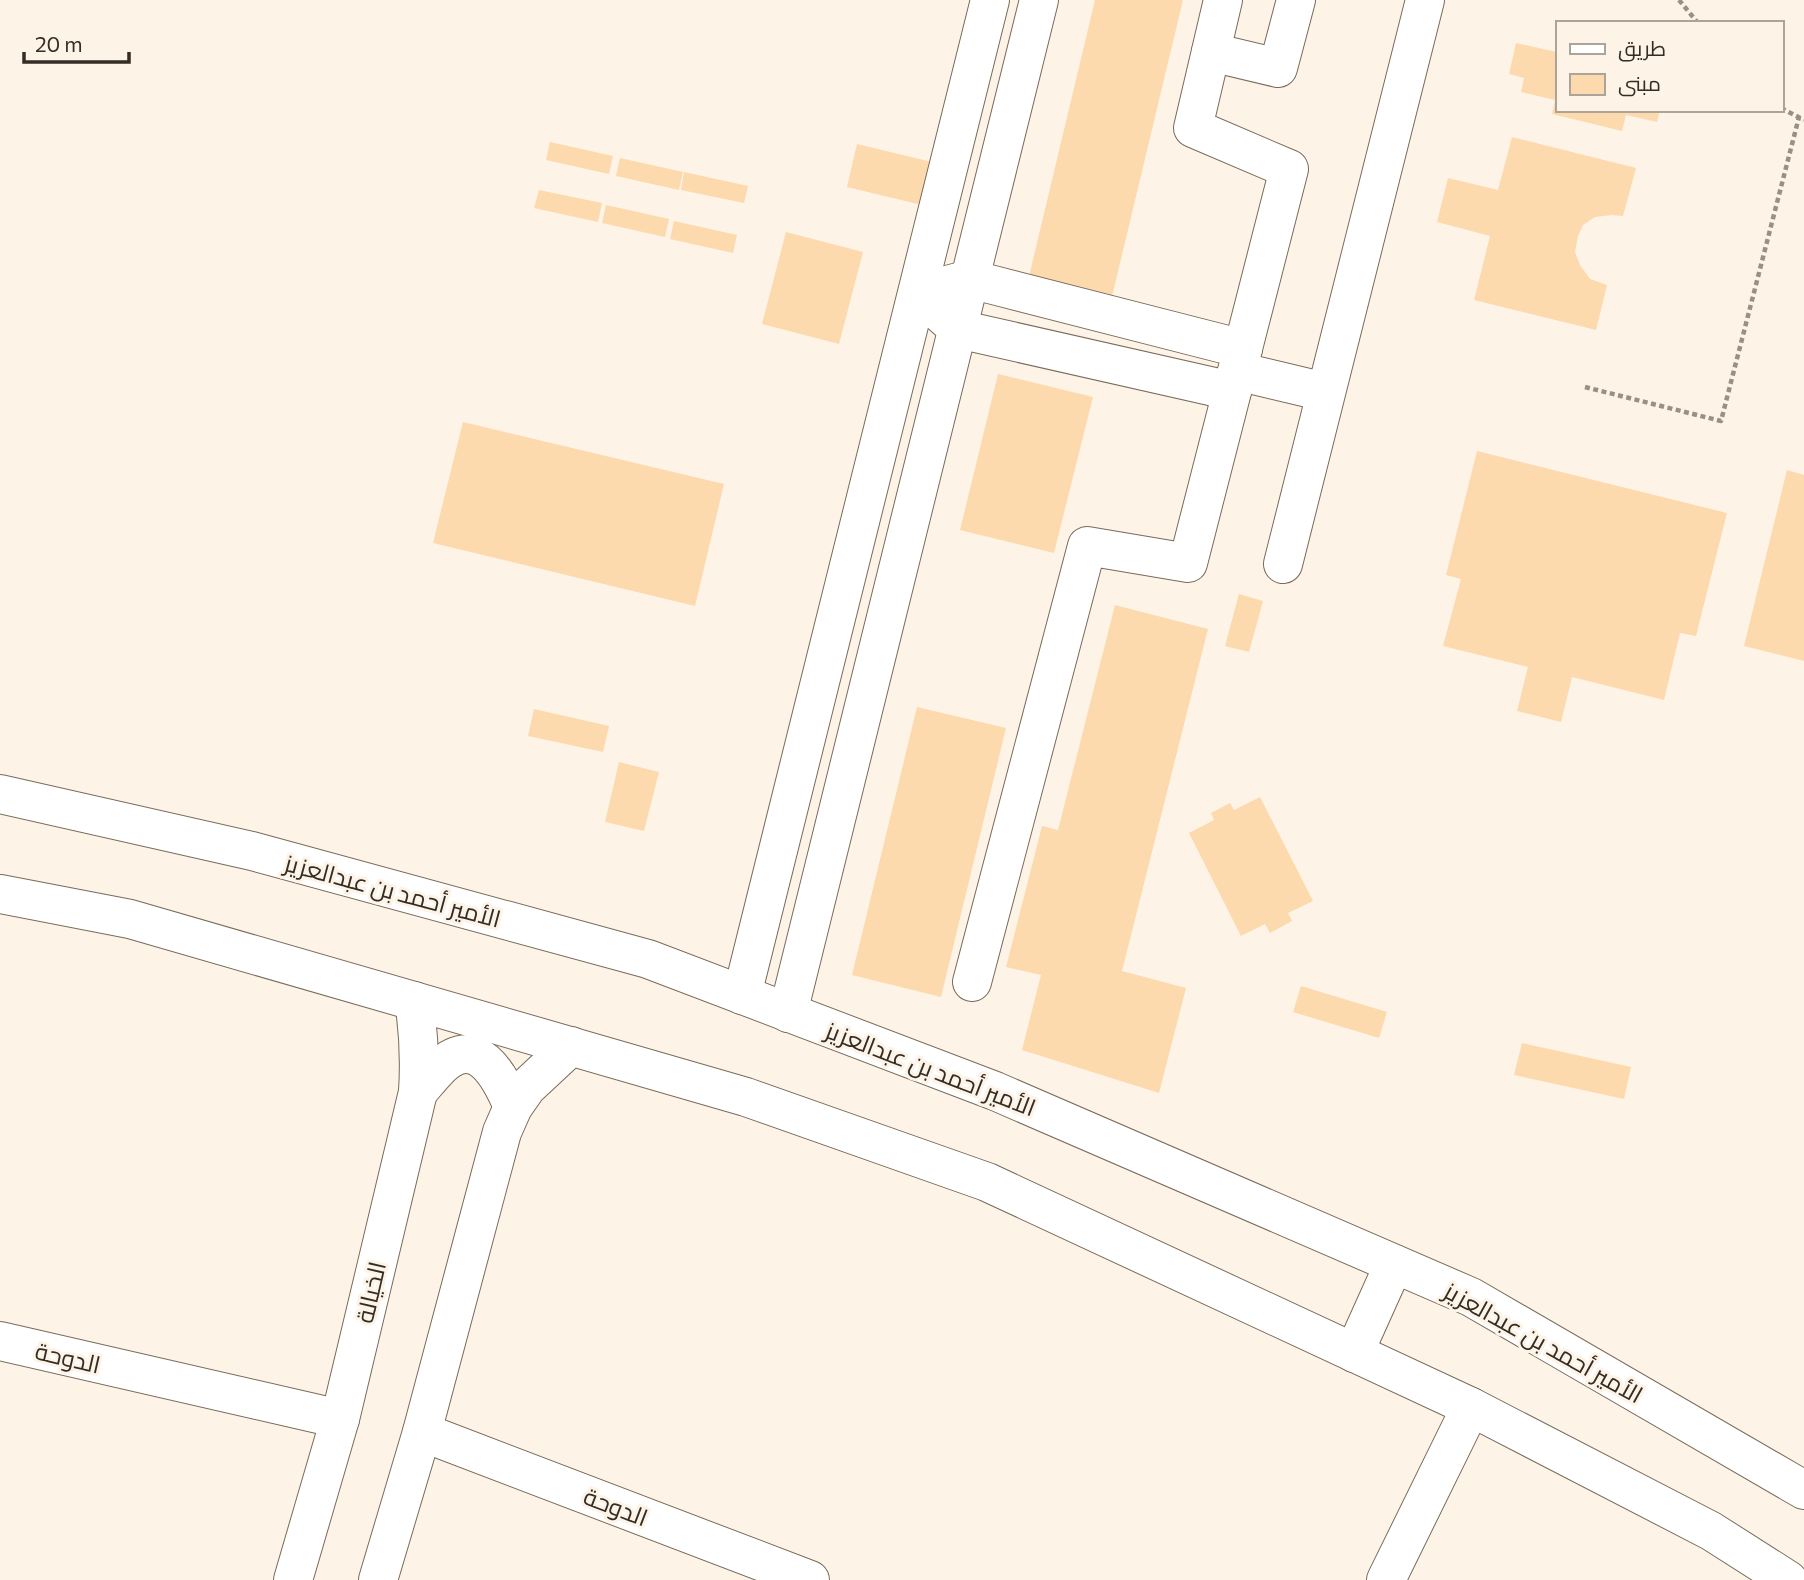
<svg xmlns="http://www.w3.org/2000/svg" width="1804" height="1580" font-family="Commissioner,Cairo,sans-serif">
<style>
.building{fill:#fcdaae}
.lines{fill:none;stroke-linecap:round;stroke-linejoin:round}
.minor-casing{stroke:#796b59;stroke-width:40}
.tertiary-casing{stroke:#796b59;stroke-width:40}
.primary-casing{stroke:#796b59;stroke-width:40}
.path{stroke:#989086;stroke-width:4.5;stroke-dasharray:5 3.5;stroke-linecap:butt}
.minor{stroke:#fff;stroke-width:38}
.tertiary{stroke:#fff;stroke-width:38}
.primary{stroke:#fff;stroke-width:38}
.labels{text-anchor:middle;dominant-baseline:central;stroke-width:6;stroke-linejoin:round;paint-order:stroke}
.street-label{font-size:24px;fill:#332d25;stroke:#fdf3e7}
</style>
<rect width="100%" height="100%" fill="#fdf3e7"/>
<g class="building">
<polygon points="1095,0 1183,0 1109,309 1026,289"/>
<polygon points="1516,43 1557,52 1557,110 1660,110 1657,122 1626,115 1622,131 1552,114 1555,100 1521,92 1524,78 1509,74"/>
<polygon points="1512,137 1636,168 1623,216 1612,215 1595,217 1583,225 1578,236 1575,252 1580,265 1590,279 1607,285 1596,330 1474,300 1490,236 1437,222 1448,178 1498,190"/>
<polygon points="550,142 613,156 609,174 546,160"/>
<polygon points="857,144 936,163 926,206 847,187"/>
<polygon points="620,158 683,172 679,190 616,176"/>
<polygon points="684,172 748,186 744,203 681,190"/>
<polygon points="539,190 602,203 598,222 534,208"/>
<polygon points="606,205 669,219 665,237 602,223"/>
<polygon points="674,221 737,235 733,253 670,239"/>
<polygon points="786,232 863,252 839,344 762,324"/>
<polygon points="998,374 1093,397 1054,553 960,530"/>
<polygon points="463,422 724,484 695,606 433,543"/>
<polygon points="1477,451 1727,513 1696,636 1680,633 1664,700 1572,677 1561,722 1517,711 1528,667 1443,646 1461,579 1446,575"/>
<polygon points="1787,470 1804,475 1804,661 1744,646"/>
<polygon points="1239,594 1263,601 1249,652 1225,646"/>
<polygon points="1115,605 1208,629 1122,971 1186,988 1159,1093 1022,1050 1041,975 1006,967 1042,826 1058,830"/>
<polygon points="917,707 1006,728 941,997 852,975"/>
<polygon points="534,709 609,726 603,752 528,736"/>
<polygon points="619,762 659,772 644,831 605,822"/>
<polygon points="1260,797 1313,901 1288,913 1292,921 1270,933 1265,924 1241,936 1189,833 1214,820 1211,813 1230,803 1234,810"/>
<polygon points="1301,986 1387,1012 1379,1038 1293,1012"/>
<polygon points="1522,1043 1631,1067 1624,1099 1514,1075"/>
</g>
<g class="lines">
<g class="minor-casing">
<g id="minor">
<polyline points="1211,52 1278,68 1296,0"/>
<polyline points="947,285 970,279 1243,349"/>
<polyline points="940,313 958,329 1232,391"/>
<polyline points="1237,371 1325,392"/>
<polyline points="1283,564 1425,0"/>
<polyline points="972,982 1087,546 1188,563 1289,169 1193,128 1223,0"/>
<polyline points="742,995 990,0"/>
<polyline points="788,1013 1039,0"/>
<polyline points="0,1341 340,1419"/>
<polyline points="422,1432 810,1580"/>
<polyline points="1386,1580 1471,1407"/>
</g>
</g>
<g class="tertiary-casing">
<g id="tertiary">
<path d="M418 1092C425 1084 432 1075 440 1067 477 1032 500 1076 513 1107"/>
<path d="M293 1580 340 1419 418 1092C420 1060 419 1033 414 1001"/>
<polyline points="378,1580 422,1432 502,1132 513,1107 527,1087 571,1046"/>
</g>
</g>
<g class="primary-casing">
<g id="primary">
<polyline points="0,794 252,851 648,959 995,1091 1471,1297 1804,1490"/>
<polyline points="0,894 130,919 746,1097 987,1182 1471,1407 1711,1531 1788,1580"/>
<polyline points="1354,1353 1394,1264"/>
</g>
</g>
<g class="path">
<polyline points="1679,0 1698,23"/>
<polyline points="1781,108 1804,120"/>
<polyline points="1585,387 1721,421 1799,117"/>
</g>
<use href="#minor" class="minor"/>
<use href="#tertiary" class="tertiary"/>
<use href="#primary" class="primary"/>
</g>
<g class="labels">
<g class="street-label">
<text transform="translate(393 890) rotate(15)">الأمير أحمد بن عبدالعزيز</text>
<text transform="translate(931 1068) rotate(21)">الأمير أحمد بن عبدالعزيز</text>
<text transform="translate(370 1292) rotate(-77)">الخيالة</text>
<text transform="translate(1544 1342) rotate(29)">الأمير أحمد بن عبدالعزيز</text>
<text transform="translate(68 1357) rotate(13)">الدوحة</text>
<text transform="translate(616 1506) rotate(21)">الدوحة</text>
</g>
</g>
<rect x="1556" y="21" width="228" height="91" fill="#fdf3e7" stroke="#aca499" stroke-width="2"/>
<rect x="1570" y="44" width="35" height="10" fill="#ffffff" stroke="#aca499" stroke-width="2"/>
<text x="1618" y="56" font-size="21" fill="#332d25">طريق</text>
<rect x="1570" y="74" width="35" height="21" fill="#fcdaae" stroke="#aca499" stroke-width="2"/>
<text x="1618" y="91" font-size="21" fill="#332d25">مبنى</text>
<path d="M24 52v10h105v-10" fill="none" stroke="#332d25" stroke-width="3.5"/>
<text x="35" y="52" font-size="21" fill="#332d25" stroke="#fdf3e7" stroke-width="5" paint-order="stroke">20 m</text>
</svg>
